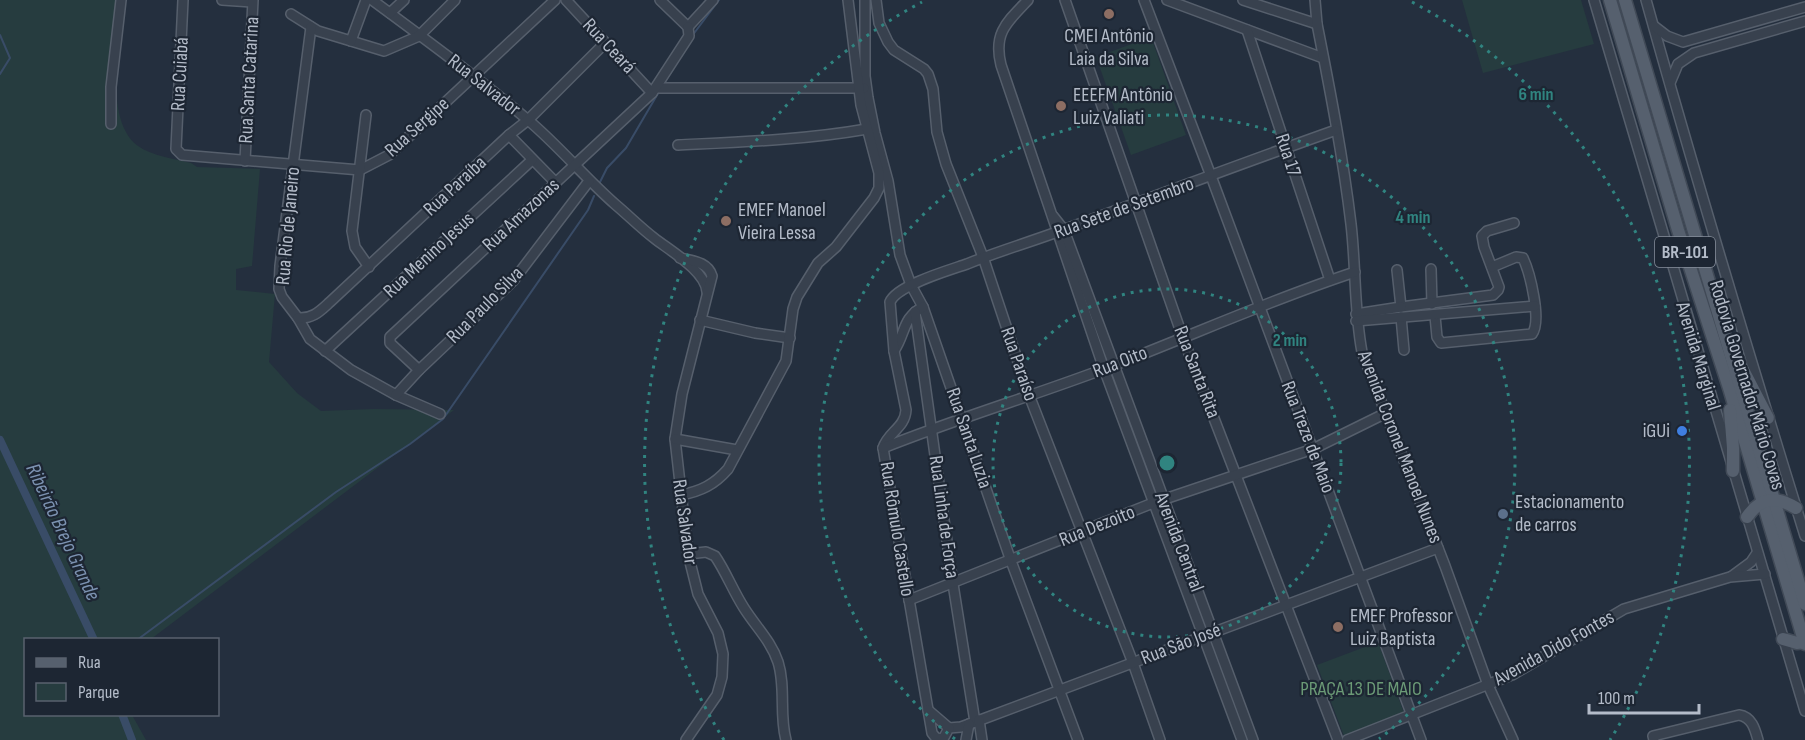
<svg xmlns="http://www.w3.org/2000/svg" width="1805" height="740" font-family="'Sofia Sans Condensed',sans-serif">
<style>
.green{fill:#263c3f}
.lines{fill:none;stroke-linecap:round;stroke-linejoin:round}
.stream{stroke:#394c67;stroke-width:2}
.canal{stroke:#394c67;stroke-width:8}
.minor-casing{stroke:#565f6c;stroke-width:12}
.major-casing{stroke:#414a57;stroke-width:15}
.minor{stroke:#38414e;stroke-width:9}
.major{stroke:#56606e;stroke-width:12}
.ring{fill:none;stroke:#308480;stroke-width:3;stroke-dasharray:3 6}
.education-dot{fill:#8d6e63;stroke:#1d2633;stroke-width:2}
.shop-dot{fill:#3f7fe0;stroke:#1d2633;stroke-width:2}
.service-dot{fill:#5c6f8a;stroke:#1d2633;stroke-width:2}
.labels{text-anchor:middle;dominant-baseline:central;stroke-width:4.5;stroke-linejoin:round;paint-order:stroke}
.shield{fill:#1d2633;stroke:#878f9c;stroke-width:1.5}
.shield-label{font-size:18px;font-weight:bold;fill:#b4bcc9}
.poi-label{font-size:20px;fill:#b4bcc9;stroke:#1d2633;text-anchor:start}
.street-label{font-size:20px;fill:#b4bcc9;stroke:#1d2633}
.park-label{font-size:20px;fill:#6b9a76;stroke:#1d2633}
.water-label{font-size:21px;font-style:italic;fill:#7c92b1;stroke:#1d2633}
.centre{fill:#308480;stroke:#1d2633;stroke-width:3}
.ring-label{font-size:18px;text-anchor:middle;font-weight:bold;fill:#308480;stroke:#1d2633;stroke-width:4.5;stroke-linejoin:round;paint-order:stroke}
</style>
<rect width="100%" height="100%" fill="#242f3e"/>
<g class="green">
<path d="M0 0H122C119 37 103 121 138 146 152 156 175 159 191 163L197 167 260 169 252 266 236 269V290L275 294 269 362 297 393 321 411 374 409 454 410 151 639 26 640V714L132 715 146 740H0Z"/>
<polygon points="1462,0 1581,0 1594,44 1483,73"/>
<polygon points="1151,37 1186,135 1131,155 1096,57"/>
<polygon points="1378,642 1404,713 1344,736 1317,665"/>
</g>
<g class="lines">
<g class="stream">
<polyline points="0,35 10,58 0,74"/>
<polyline points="692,36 719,0"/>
<polyline points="663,85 679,59"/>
<polyline points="599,184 607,168 626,148 660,90"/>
<polyline points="137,640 336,492 410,444 443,419 588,210 594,196"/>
</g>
<g class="canal">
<polyline points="0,440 94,640"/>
<polyline points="122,714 132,740"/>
</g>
<g class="minor-casing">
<g id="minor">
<polyline points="183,0 176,149 182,155 360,170 389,155 555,0"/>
<polyline points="222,0 252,2"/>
<path d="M372 0C425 39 478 78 528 120 559 146 585 178 616 205 629 216 641 228 654 238 669 250 706 271 707 292"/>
<polyline points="566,0 652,93"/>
<polyline points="660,0 688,27"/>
<polyline points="865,0 865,76 868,98 875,133 888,181 900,255 911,285 923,307 1011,561 1078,740"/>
<polyline points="876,0 879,23 888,42 894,50 924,69 928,74 933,89 937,132 946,164 983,257 1029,395 1133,663 1160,740"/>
<path d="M1028 0C1007 22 993 33 1001 65L1104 369 1242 740"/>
<polyline points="1065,0 1183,338 1338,740"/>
<polyline points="1144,0 1211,176 1421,740"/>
<polyline points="1167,0 1323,58"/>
<polyline points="1243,0 1317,24"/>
<path d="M1315 0 1317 24C1330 90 1343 157 1351 224 1356 267 1354 310 1362 352L1445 566 1488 685 1513 740"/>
<path d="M1594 0C1664 237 1734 474 1805 711"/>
<path d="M1646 0C1696 179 1750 358 1805 536"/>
<polyline points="390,13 404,0"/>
<polyline points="291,14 318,31 384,51 419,36 455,0"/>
<polyline points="1654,26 1667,36 1683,42 1805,7"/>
<polyline points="311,27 280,266 279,289 282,297 298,318 310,339 351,370 396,395 440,414"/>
<polyline points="688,27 713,0"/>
<polyline points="1247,30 1330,280"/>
<polyline points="351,41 366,0"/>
<polyline points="1670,83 1678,64 1694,53 1805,21"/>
<polyline points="656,88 864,88"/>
<polyline points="366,115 352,231 355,247 369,267"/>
<polyline points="111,124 111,87 121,0"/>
<polyline points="509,135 555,182"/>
<path d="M678 145C741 142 804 140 867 129"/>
<polyline points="245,161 253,0"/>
<polyline points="1053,216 1064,230 1253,740"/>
<path d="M680 258C693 261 708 262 712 276L682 394 675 439 688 554 698 594 718 633 723 654 722 677 717 695 686 740"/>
<polyline points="1431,269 1432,304"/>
<polyline points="1397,270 1401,307 1493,295 1498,290 1499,287 1484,247 1482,236 1487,231 1514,223"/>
<path d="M923 307C902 318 906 333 894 351L906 410C905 428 888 432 883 448L932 733 936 738 943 739 949 728 961 727 975 722 1438 548"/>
<polyline points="915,312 953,584 975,722"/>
<polyline points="1356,314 1401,307"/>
<path d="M1435 316 1437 337 1441 343 1532 334C1542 321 1530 273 1523 258L1516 257 1492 267"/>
<polyline points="1401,317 1404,350"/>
<path d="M298 318C313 319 320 311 330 302L509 135 528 120 605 43"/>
<polyline points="700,320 755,333 790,338"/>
<polyline points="1356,321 1535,306"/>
<polyline points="325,351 532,160"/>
<path d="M894 351 890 302C897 285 950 270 967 264 996 252 1027 243 1057 232 1150 198 1243 163 1336 130"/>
<polyline points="419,370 390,343 390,337 652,93 689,36 688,27"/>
<polyline points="396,395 419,370 513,281 589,181"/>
<polyline points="675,439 737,450"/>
<path d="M883 448C958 418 1036 395 1112 366 1193 335 1272 299 1355 272"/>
<path d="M681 495C701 491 714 485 728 469L786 361 793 309 797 297 818 263 836 247 874 198 879 188V173L861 105 848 0"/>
<path d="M688 554 706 552 715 556C726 572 733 591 744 608 756 627 771 641 778 662 786 687 779 715 786 740"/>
<polyline points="1732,576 1751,562 1757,553"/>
<polyline points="909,600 1153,503 1313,449 1386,413"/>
<polyline points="928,710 949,728"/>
<polyline points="979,720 982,740"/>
<polyline points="966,740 969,724"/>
<polyline points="1347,740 1512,675 1624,609 1730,577 1765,574"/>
<path d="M1654 740 1653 736 1739 715C1752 717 1755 729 1758 740"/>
</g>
</g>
<g class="major-casing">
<g id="major">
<polyline points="1610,0 1678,230 1730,391 1805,644"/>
<polyline points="1625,0 1805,604"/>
<polyline points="1738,360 1768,418"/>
<polyline points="1730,410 1733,448 1733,471"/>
<path d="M1747 517C1761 497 1776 496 1796 508"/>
<polyline points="1783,639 1797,643 1805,642"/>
</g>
</g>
<use href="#minor" class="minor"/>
<use href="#major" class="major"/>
</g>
<g class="ring">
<circle cx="1167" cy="463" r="174"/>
<path d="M955 739A348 348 0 1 1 1379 739"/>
<path d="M724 740A522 522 0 0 1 922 2M1412 2A522 522 0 0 1 1610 740"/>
</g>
<g class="education-dot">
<circle cx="1109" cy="14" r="6"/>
<circle cx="1061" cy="106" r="6"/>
<circle cx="726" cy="221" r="6"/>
<circle cx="1338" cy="627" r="6"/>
</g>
<circle class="shop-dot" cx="1682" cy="431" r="6"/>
<circle class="service-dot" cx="1503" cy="514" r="6"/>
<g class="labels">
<rect class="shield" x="1655" y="237" width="60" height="30" rx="4.5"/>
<g class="shield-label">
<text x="1685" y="252">BR-101</text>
</g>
<g class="poi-label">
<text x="1109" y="36" text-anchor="middle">CMEI Antônio<tspan x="1109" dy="23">Laia da Silva</tspan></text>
<text x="1073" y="95">EEEFM Antônio<tspan x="1073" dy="23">Luiz Valiati</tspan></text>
<text x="738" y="210">EMEF Manoel<tspan x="738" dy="23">Vieira Lessa</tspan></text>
<text x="1670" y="431" text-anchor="end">iGUi</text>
<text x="1515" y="502">Estacionamento<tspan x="1515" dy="23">de carros</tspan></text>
<text x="1350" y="616">EMEF Professor<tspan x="1350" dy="23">Luiz Baptista</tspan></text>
</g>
<g class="street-label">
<text transform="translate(609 46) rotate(47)">Rua Ceará</text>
<text transform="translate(180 74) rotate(-87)">Rua Cuiabá</text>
<text transform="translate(249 80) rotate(-87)">Rua Santa Catarina</text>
<text transform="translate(484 85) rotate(38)">Rua Salvador</text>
<text transform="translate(417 127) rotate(-42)">Rua Sergipe</text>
<text transform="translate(1288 155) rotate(72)">Rua 17</text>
<text transform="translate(455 186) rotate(-43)">Rua Paraíba</text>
<text transform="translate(1124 208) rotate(-20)">Rua Sete de Setembro</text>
<text transform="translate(521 215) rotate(-43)">Rua Amazonas</text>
<text transform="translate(288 226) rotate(-85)">Rua Rio de Janeiro</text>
<text transform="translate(429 255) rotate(-43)">Rua Menino Jesus</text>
<text transform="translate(485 305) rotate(-45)">Rua Paulo Silva</text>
<text transform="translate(1698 356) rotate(73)">Avenida Marginal</text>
<text transform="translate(1120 362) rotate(-21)">Rua Oito</text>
<text transform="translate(1019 364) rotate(71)">Rua Paraíso</text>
<text transform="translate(1197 372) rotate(69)">Rua Santa Rita</text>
<text transform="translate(1747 385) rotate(73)">Rodovia Governador Mário Covas</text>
<text transform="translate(1308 437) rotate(69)">Rua Treze de Maio</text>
<text transform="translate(969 438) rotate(71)">Rua Santa Luzia</text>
<text transform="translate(1400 447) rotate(69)">Avenida Coronel Manoel Nunes</text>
<text transform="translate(944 517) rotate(82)">Rua Linha de Força</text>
<text transform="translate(685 522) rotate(82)">Rua Salvador</text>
<text transform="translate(1097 526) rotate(-22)">Rua Dezoito</text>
<text transform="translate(897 529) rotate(81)">Rua Rômulo Castello</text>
<text transform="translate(1179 542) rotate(69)">Avenida Central</text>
<text transform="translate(1181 644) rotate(-21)">Rua São José</text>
<text transform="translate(1554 648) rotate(-29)">Avenida Dido Fontes</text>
</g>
<g class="park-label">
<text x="1361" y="689">PRAÇA 13 DE MAIO</text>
</g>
<g class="water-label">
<text transform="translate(63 532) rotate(65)">Ribeirão Brejo Grande</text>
</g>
</g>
<circle cx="1167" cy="463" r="9" class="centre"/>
<g class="ring-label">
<text x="1536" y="100">6 min</text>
<text x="1413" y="223">4 min</text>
<text x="1290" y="346">2 min</text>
</g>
<rect x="24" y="638" width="195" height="78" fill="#1d2633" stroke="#59626f" stroke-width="1.5"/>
<rect x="36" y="658" width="30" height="9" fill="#56606e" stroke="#59626f" stroke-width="1.5"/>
<text x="78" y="668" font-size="18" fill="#b4bcc9">Rua</text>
<rect x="36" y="683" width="30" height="18" fill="#263c3f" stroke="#59626f" stroke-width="1.5"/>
<text x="78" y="698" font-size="18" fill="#b4bcc9">Parque</text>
<path d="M1589 704v9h110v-9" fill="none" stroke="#b4bcc9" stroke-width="3"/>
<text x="1598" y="704" font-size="18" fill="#b4bcc9" stroke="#1d2633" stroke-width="4.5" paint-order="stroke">100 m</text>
</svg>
